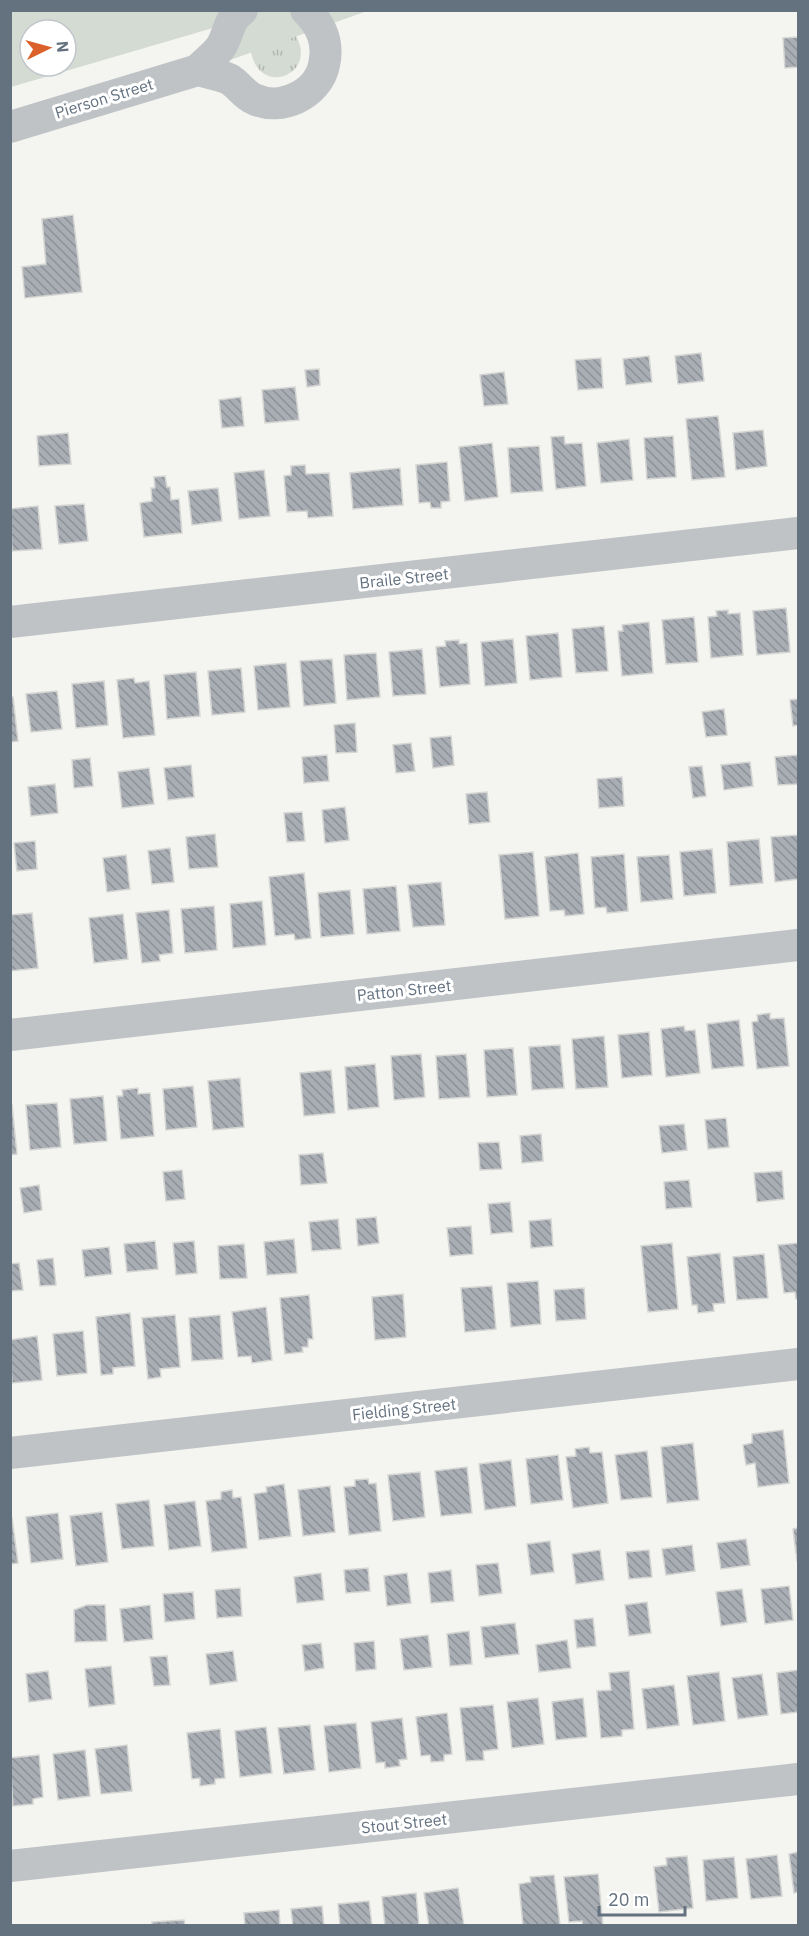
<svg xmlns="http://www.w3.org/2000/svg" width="809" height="1936" font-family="'IBM Plex Sans',sans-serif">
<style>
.grass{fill:url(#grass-tufts)}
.green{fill:#d4dbd2;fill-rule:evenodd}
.building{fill:url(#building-back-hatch);stroke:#d5d5d3;stroke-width:1.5}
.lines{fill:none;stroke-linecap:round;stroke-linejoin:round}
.minor{stroke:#bfc3c6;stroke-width:32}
.labels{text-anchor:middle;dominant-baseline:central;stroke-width:6;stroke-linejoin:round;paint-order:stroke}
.street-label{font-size:16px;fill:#647280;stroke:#fff}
</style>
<defs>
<pattern id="grass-tufts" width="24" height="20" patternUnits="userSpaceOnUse" patternTransform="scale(1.5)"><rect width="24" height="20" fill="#d4dbd2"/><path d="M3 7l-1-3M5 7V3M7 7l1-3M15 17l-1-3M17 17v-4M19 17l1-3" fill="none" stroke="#b0b6b0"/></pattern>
<pattern id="building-back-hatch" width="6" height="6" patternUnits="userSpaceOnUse" patternTransform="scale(1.5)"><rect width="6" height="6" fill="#a8aeb4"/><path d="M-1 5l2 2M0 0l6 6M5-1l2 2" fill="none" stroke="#8c9298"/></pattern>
</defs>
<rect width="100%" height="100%" fill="#f4f4f0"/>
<path class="grass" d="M296 36C318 74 260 98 251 52Z"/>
<path class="green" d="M11 11H367L219 64 213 28 11 87ZM30 30H66V66H30Z"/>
<g class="building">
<polygon points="798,37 798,67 785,68 783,38"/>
<polygon points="73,215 82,292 25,298 22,267 46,264 42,219"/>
<polygon points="701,353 704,381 678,384 675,356"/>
<polygon points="649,356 652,382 626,385 623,359"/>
<polygon points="601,358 603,388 578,390 575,360"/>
<polygon points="319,369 320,385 307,387 305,370"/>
<polygon points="504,372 508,404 484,406 480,375"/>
<polygon points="295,387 299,420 265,423 262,390"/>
<polygon points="241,397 244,426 222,428 219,400"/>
<polygon points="718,416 725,477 692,480 686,419"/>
<polygon points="763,430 767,466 736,470 733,433"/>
<polygon points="68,433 71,464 39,466 37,436"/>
<polygon points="564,436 565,444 582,443 586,486 556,489 551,437"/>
<polygon points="673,436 676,477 647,479 644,438"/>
<polygon points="629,439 633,480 601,483 597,443"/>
<polygon points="492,443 498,497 465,501 459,447"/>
<polygon points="539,446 543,491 511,493 508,448"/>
<polygon points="447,462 450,501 441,502 441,508 431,508 430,502 419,503 416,465"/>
<polygon points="305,465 306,474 329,473 333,516 308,518 307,511 287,512 284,476 291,475 291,466"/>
<polygon points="400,468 403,505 353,509 350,473"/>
<polygon points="264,470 270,516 239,519 234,473"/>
<polygon points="165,476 167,487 170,487 171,500 179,499 182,533 144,537 140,503 152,501 151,488 155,488 154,477"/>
<polygon points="218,488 222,521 192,525 188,491"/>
<polygon points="84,504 88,541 59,544 55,506"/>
<polygon points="38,506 42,549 12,551 10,509"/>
<polygon points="786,608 790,652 757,655 753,611"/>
<polygon points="728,610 728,614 740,613 743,655 711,658 708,617 717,616 716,611"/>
<polygon points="694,617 698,662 666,664 662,620"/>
<polygon points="649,622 653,673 622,676 618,631 623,631 622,625"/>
<polygon points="604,626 608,671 576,673 572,629"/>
<polygon points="558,633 562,677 530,680 526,636"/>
<polygon points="513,639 517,683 485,686 481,642"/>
<polygon points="459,640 459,644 467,643 470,684 440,687 436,647 446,646 445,641"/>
<polygon points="422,649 426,694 393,696 389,652"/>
<polygon points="376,653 380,697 347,700 344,655"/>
<polygon points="332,659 336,703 304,706 300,661"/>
<polygon points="286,663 290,707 258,710 254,666"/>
<polygon points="241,668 245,712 212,715 208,671"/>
<polygon points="196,672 200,716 167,719 164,675"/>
<polygon points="134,678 135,683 149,681 155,735 123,738 117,680"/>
<polygon points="104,681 108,725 76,728 72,684"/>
<polygon points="57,691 62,729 31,732 26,694"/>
<polygon points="10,697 13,697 18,741 10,742"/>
<polygon points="798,699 798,725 793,726 790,700"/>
<polygon points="724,709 727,735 706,737 702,712"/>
<polygon points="355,723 357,752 336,753 334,725"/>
<polygon points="451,736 454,765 433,768 430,738"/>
<polygon points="411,743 415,771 396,773 393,745"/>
<polygon points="327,755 329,781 304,783 302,757"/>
<polygon points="798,755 798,784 778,785 775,757"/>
<polygon points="90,758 93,786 74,788 72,760"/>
<polygon points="750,762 753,786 724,790 721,765"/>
<polygon points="191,765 194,797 168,800 164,768"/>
<polygon points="702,766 706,796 693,798 689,767"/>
<polygon points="149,768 154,804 122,808 118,772"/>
<polygon points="622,777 624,806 599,808 597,779"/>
<polygon points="55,784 58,813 31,816 28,787"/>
<polygon points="487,792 490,822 469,824 466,794"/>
<polygon points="345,807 349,840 325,843 322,810"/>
<polygon points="302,812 305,841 287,842 284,813"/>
<polygon points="215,834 218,867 189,869 186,837"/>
<polygon points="798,835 798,879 775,882 771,837"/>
<polygon points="759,839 763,883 730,886 727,842"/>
<polygon points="35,841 37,869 17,871 14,843"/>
<polygon points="170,848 174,882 152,884 148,851"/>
<polygon points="712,849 716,893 684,896 680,852"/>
<polygon points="533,852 539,916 505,919 499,855"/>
<polygon points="578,853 584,914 565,916 564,910 550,911 545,857"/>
<polygon points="624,854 628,911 607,913 606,907 595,908 591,857"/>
<polygon points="126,855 130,889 107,892 103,858"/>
<polygon points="669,855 673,899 641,902 637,857"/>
<polygon points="304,873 311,938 295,940 294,934 275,936 269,877"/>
<polygon points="441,882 445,925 413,927 408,885"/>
<polygon points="396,886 400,931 367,934 363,889"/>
<polygon points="350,890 354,934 321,937 318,893"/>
<polygon points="262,901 266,945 233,948 230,904"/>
<polygon points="214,906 217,950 185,953 181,909"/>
<polygon points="169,910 173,953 159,955 160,961 142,963 136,913"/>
<polygon points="32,913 38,968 10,971 10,915"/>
<polygon points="123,914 128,959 94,963 89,918"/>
<polygon points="770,1013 770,1019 784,1018 789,1066 757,1069 752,1022 758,1021 757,1015"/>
<polygon points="739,1020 744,1066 712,1069 707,1024"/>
<polygon points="684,1026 685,1031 695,1030 700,1073 666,1077 661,1029"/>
<polygon points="649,1032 652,1075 622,1078 618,1035"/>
<polygon points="604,1036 608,1087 576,1089 572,1039"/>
<polygon points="560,1045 564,1088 532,1090 529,1047"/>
<polygon points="513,1048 517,1095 487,1097 484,1050"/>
<polygon points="421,1054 425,1097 394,1100 391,1056"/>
<polygon points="466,1054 470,1097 439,1099 436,1056"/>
<polygon points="375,1064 379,1107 348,1110 345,1067"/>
<polygon points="331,1070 335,1113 304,1116 300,1073"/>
<polygon points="240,1078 244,1127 213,1130 208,1081"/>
<polygon points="193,1086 197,1127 166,1130 163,1089"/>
<polygon points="138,1088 138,1094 150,1093 154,1136 121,1139 117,1096 123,1096 122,1090"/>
<polygon points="103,1096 107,1141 74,1144 70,1099"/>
<polygon points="57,1103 61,1147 30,1150 26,1105"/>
<polygon points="10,1105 12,1105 17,1154 10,1155"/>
<polygon points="726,1118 729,1147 708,1149 705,1120"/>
<polygon points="684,1124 687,1150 662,1153 659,1126"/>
<polygon points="541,1134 543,1161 522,1163 520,1136"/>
<polygon points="499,1142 502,1169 480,1170 478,1143"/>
<polygon points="323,1153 327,1183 301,1185 299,1155"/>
<polygon points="182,1170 185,1199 166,1201 163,1172"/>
<polygon points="782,1171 784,1199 757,1202 754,1173"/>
<polygon points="689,1180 692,1207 666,1209 664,1182"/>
<polygon points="39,1185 42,1210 24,1213 20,1188"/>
<polygon points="510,1202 513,1232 491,1234 488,1204"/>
<polygon points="376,1217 379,1243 358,1246 356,1219"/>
<polygon points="338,1219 341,1249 312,1251 309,1222"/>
<polygon points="551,1219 553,1246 531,1248 529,1221"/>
<polygon points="471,1226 473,1254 450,1256 447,1228"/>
<polygon points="294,1239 297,1273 267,1275 264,1242"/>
<polygon points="155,1241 158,1269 127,1272 124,1244"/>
<polygon points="194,1241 197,1273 176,1275 173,1243"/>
<polygon points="672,1243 678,1309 648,1312 641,1246"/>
<polygon points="798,1243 798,1299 796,1299 795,1292 784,1293 778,1245"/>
<polygon points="244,1244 247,1278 220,1279 218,1246"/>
<polygon points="109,1247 112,1274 85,1277 82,1250"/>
<polygon points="720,1253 725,1303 713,1304 714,1311 698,1313 697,1305 692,1305 687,1257"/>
<polygon points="764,1254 768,1298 737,1300 733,1257"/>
<polygon points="53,1258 56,1285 40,1286 37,1260"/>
<polygon points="19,1263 23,1290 10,1291 10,1264"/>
<polygon points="538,1281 541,1324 511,1327 507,1283"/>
<polygon points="492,1286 496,1329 465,1332 461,1288"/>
<polygon points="584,1288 586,1319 556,1321 554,1290"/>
<polygon points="403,1294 406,1337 375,1340 372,1297"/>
<polygon points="309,1295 313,1339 308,1339 308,1347 302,1347 303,1352 285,1354 280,1298"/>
<polygon points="266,1307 272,1360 252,1363 251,1356 238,1357 232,1312"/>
<polygon points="130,1313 135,1366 113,1368 113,1374 101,1375 96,1317"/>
<polygon points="175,1315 180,1367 160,1369 161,1377 148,1379 142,1318"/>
<polygon points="220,1315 223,1359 192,1361 189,1318"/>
<polygon points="83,1331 87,1373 57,1376 53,1334"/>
<polygon points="37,1336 42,1380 12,1383 10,1340"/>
<polygon points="783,1430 789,1483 758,1487 755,1463 746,1465 743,1445 752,1443 752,1434"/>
<polygon points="693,1443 699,1500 667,1503 661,1447"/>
<polygon points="589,1447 590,1453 602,1452 608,1503 573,1508 566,1457 576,1456 575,1449"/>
<polygon points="647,1451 652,1497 621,1500 615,1455"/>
<polygon points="558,1455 563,1500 531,1504 526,1459"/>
<polygon points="511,1460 516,1506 485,1510 479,1464"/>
<polygon points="467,1467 472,1513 441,1516 435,1471"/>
<polygon points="420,1472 425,1517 393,1521 388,1475"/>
<polygon points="368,1479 369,1484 376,1483 381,1531 349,1535 344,1487 355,1486 355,1480"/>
<polygon points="284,1484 291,1536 259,1540 254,1494 267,1492 266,1487"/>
<polygon points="330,1486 335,1532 303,1536 298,1490"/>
<polygon points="232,1490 233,1498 241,1497 247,1548 212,1552 206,1501 221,1499 221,1492"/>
<polygon points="149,1500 154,1546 122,1549 116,1504"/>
<polygon points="195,1501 201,1546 169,1550 164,1505"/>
<polygon points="102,1512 108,1562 76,1566 70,1516"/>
<polygon points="58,1513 63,1559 31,1563 26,1517"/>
<polygon points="10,1518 12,1518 18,1563 10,1564"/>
<polygon points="798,1528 798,1561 797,1561 793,1529"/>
<polygon points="746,1539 750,1565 721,1569 717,1543"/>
<polygon points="550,1541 554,1572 531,1575 527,1544"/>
<polygon points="692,1545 695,1571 666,1575 662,1549"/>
<polygon points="600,1550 604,1580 576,1584 572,1554"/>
<polygon points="649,1550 652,1577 629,1579 626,1552"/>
<polygon points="498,1563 502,1593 479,1596 476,1565"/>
<polygon points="368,1568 370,1591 346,1593 344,1570"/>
<polygon points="451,1570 454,1601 431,1603 428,1573"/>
<polygon points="321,1573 324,1600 297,1603 294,1577"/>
<polygon points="407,1573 411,1603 387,1606 384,1576"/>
<polygon points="789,1586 793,1620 765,1624 761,1589"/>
<polygon points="240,1588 242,1616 217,1618 215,1590"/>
<polygon points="742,1589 747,1622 721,1626 716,1592"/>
<polygon points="193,1592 195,1619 165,1622 163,1594"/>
<polygon points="647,1602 651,1633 629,1636 625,1605"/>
<polygon points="87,1605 105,1605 107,1641 75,1642 74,1610"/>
<polygon points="150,1605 153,1639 124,1642 120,1609"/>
<polygon points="593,1618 596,1646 577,1648 574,1620"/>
<polygon points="515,1623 519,1654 485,1658 481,1627"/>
<polygon points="469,1631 472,1664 450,1666 447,1634"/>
<polygon points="428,1635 432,1667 404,1670 400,1639"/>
<polygon points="567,1640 571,1668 539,1672 536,1645"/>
<polygon points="374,1641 376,1669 356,1671 354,1643"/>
<polygon points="321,1643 324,1668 305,1671 302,1645"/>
<polygon points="233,1651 237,1681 210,1685 206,1654"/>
<polygon points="167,1656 170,1685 154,1686 150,1657"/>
<polygon points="111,1666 115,1704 89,1707 85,1669"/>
<polygon points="798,1670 798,1712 781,1714 777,1673"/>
<polygon points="48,1671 52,1699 29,1702 26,1674"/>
<polygon points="629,1671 634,1729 622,1730 622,1736 601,1738 597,1691 611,1690 609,1673"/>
<polygon points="719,1672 725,1721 693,1725 687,1676"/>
<polygon points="762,1674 768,1715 738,1719 732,1678"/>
<polygon points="674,1685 679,1725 647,1729 642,1689"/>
<polygon points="538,1698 544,1744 512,1748 507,1702"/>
<polygon points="583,1698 587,1737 556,1740 552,1702"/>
<polygon points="493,1705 498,1749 483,1751 484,1760 466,1761 460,1708"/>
<polygon points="447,1713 452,1754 444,1755 444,1761 431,1762 430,1755 421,1756 416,1717"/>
<polygon points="402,1718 407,1759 399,1760 400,1766 385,1768 385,1762 376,1763 371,1722"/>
<polygon points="356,1723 361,1768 329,1772 324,1726"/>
<polygon points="310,1725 315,1770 284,1774 278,1728"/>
<polygon points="266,1727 272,1773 240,1777 235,1731"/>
<polygon points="220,1729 225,1778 215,1779 215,1784 200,1786 200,1778 192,1779 187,1733"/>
<polygon points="127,1745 132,1791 101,1794 95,1749"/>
<polygon points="85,1750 90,1796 58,1800 53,1754"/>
<polygon points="39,1755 43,1797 33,1799 33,1804 13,1806 10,1758"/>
<polygon points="798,1852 798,1892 794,1893 789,1854"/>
<polygon points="777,1855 782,1896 751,1899 746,1859"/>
<polygon points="687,1856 693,1908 659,1912 654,1867 667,1865 666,1858"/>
<polygon points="734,1857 738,1898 706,1901 703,1860"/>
<polygon points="598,1874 603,1926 583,1926 582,1921 569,1922 564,1877"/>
<polygon points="554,1875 560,1925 523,1926 519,1884 531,1882 530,1877"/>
<polygon points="458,1888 464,1926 429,1926 424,1893"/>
<polygon points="416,1893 419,1926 385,1926 382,1897"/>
<polygon points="369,1901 372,1926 340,1926 338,1904"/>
<polygon points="322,1906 324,1926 293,1926 291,1909"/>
<polygon points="279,1910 280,1926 245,1926 244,1913"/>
<polygon points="184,1920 185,1926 152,1926 152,1922"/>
</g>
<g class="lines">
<g class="minor">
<path d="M242 10C229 19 229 32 222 45 217 54 205 62 198 70 208 73 220 75 229 79 238 84 244 95 254 99 281 112 318 94 324 65 329 43 322 26 306 10"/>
<polyline points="10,127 198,70"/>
<polyline points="10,622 798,533"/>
<polyline points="10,1035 798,945"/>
<polyline points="10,1453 798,1364"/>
<polyline points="10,1866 798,1779"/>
</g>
</g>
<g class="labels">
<g class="street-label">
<text transform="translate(104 98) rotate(-17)">Pierson Street</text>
<text transform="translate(404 578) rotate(-6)">Braile Street</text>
<text transform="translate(404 990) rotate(-6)">Patton Street</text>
<text transform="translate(404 1409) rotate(-6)">Fielding Street</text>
<text transform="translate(404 1823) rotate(-6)">Stout Street</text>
</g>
</g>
<rect width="809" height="1936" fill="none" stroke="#647280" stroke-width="24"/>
<g transform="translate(48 48) rotate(85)"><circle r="28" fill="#ffffff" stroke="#c1c7cc" stroke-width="1.5"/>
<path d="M0-4.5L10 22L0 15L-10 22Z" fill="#db6029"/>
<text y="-9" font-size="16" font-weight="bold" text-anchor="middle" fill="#647280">N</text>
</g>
<path d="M599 1906v9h86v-9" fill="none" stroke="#647280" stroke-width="3"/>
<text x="608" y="1906" font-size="18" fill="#647280" stroke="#ffffff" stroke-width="4.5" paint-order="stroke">20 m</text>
</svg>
